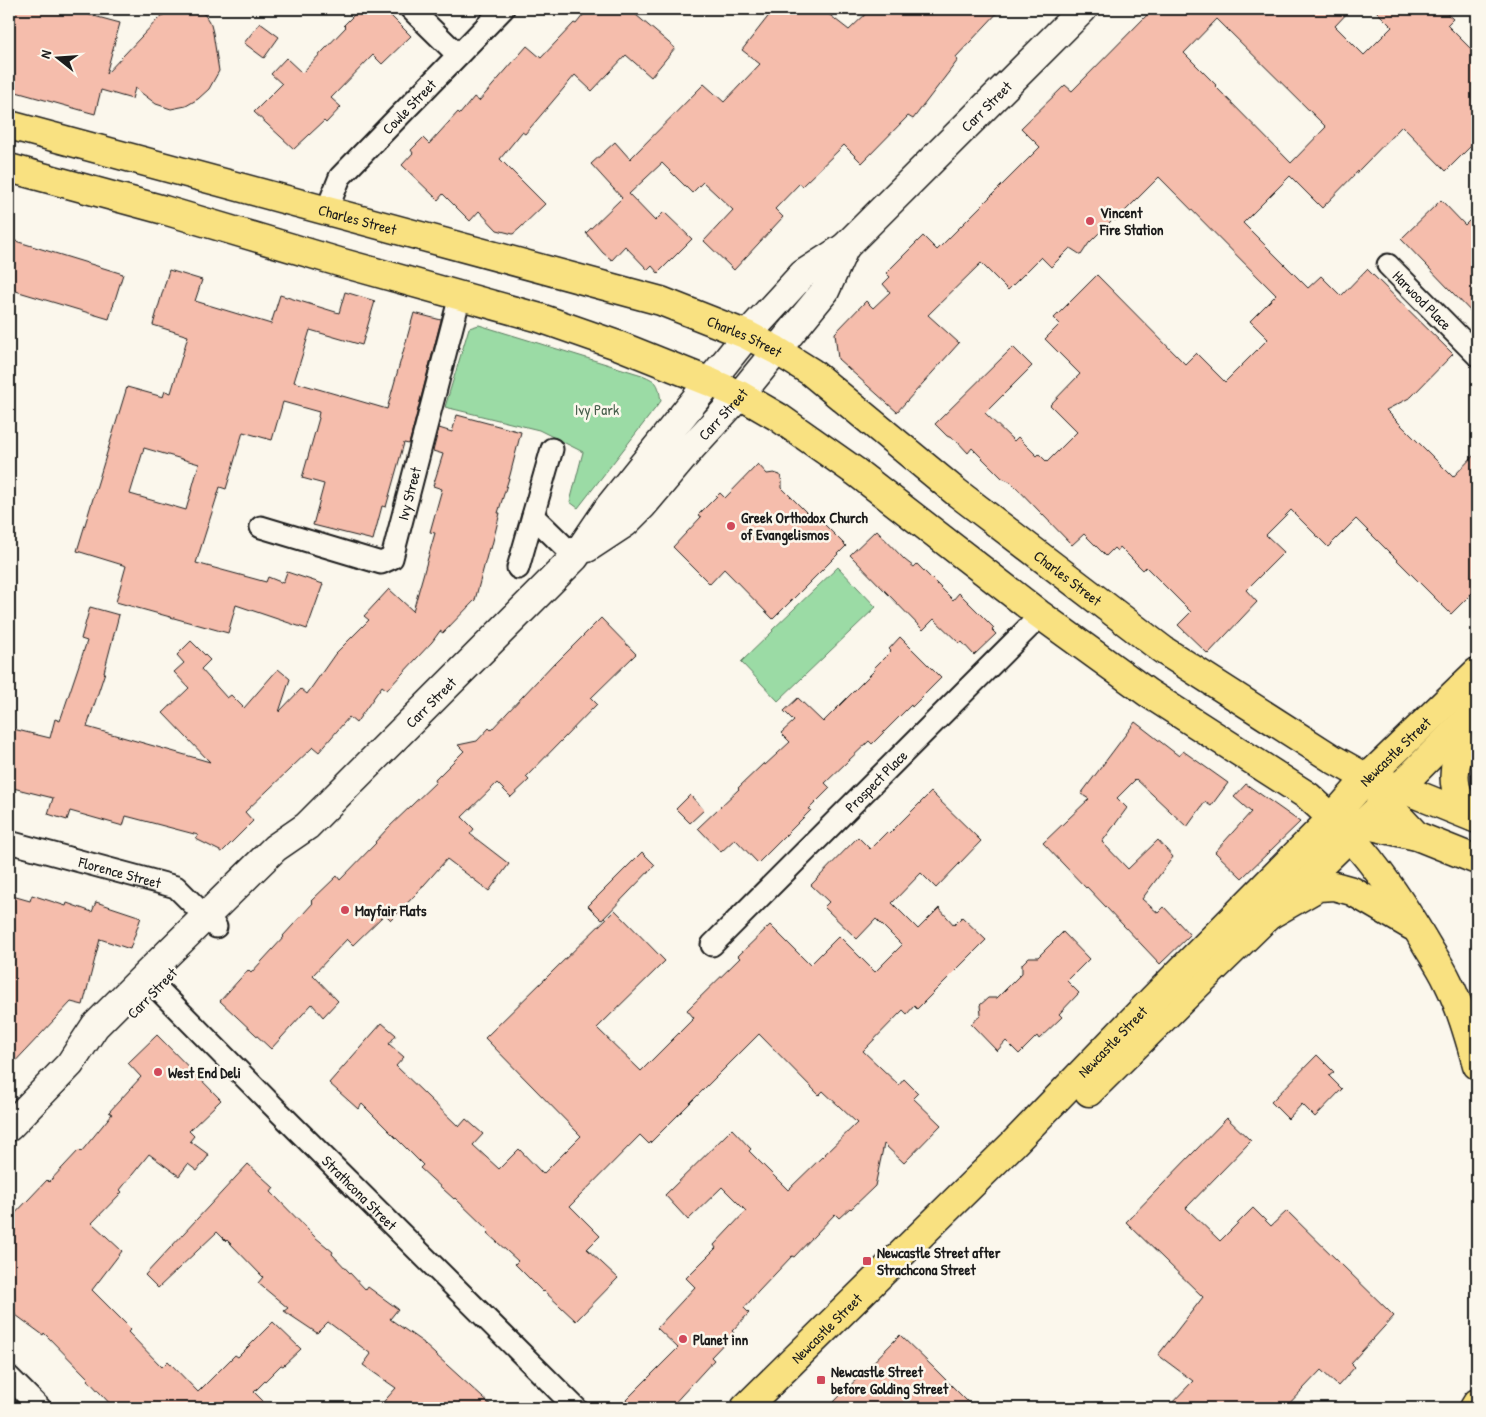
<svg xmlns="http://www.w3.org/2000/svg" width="1486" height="1417" font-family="'Patrick Hand',sans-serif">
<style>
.green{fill:#9bdba5;stroke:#5c7c60}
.building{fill:#f5bdac;stroke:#1c1c1c;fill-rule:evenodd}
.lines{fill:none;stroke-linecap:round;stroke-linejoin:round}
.minor-casing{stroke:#1c1c1c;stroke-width:25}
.tertiary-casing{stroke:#1c1c1c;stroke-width:31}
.primary-casing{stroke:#1c1c1c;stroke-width:31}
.trunk-casing{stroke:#1c1c1c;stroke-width:31}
.motorway-casing{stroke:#1c1c1c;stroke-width:31}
.minor{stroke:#fbf7ec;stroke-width:21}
.tertiary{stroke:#fbf7ec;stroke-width:28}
.primary{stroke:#f9e181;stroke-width:28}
.trunk{stroke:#f9e181;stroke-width:28}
.motorway{stroke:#f9e181;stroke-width:28}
.poi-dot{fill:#d1495b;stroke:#fbf7ec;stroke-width:2}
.labels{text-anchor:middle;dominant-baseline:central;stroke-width:5;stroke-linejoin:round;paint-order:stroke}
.street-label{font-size:15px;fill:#1c1c1c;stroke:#fbf7ec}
.poi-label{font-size:15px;font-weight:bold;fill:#1c1c1c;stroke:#fbf7ec;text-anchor:start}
.park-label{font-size:15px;fill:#485f4c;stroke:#fbf7ec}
</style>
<rect width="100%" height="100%" fill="#fbf7ec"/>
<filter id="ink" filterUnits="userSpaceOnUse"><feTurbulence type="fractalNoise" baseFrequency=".02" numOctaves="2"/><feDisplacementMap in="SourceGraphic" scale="10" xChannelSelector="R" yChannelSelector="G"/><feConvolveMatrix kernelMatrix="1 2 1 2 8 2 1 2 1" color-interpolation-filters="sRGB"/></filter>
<g filter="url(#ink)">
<g class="green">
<path d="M479 325 642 375C659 382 658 384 661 401L578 508 570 502 583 452 539 430 445 407 469 328Z"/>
<polygon points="838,567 876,607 778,701 741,662 773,631 772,630"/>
</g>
<g class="building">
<polygon points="9,9 68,9 120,23 106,74 158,19 167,12 174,9 197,9 205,15 211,25 213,33 219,71 209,89 198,99 186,106 171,109 156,104 135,88 132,99 101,90 95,114 9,90"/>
<polygon points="360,9 384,9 411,36 382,64 373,55 331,98 341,107 326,123 324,121 294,149 254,112 282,84 271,74 286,58 302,73 346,27 344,25"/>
<polygon points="588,9 629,9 675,48 651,77 626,55 592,91 575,75 525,134 522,132 500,159 545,204 519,229 513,234 497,230 479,211 470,221 443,194 438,200 402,165 413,153 411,150 423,138 429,144 458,112 460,114 474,97 479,101 527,46 541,58 574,23 576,24"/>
<polygon points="774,9 822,9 849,30 871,9 1001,9 955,58 958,60 913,119 908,116 862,163 844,145 802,186 800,183 775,209 783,217 734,270 704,241 733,210 703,182 692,193 662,163 629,194 655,221 664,212 692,239 658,273 652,266 648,270 625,246 612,260 603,253 586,233 622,198 591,164 615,142 630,159 704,84 724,102 760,64 742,50"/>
<path d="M1153 9H1351L1335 26 1364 55 1392 27 1374 9H1442L1453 19 1447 25 1477 55V140L1446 171 1402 126 1322 208 1290 176 1243 223 1308 288 1321 276 1341 296 1367 269 1453 354 1411 397 1386 410 1453 477 1477 452V588L1451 614 1356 519 1328 547 1291 510 1266 535 1284 552 1246 590 1257 602 1208 654 1178 625 1191 612 1146 567 1143 570 1120 547 1117 551 1114 548 1106 556 1084 534 1072 545 1011 482 1002 478 972 448 968 453 956 440 947 436 935 424 1013 347 1032 366 985 413 1014 441 1018 437 1037 456 1039 454 1047 462 1077 432 1050 405 1080 374 1045 339 1060 324 1054 318 1097 275 1185 364 1196 353 1225 382 1268 339 1250 321 1276 295 1159 177 1115 221 1113 219 1089 243 1081 255 1070 248 1051 267 1041 257 1008 290 981 263 928 315 959 343 897 412 838 359 835 333 866 301 873 308 890 292 883 284 890 277 886 273 923 236 937 250 1040 147 1021 128 1065 85 1072 91ZM1217 19 1326 127 1291 163 1215 86 1216 85 1184 53Z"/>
<polygon points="260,23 279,37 264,58 244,43"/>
<polygon points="1441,200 1465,225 1477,213 1477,318 1401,239"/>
<polygon points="9,239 123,274 109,319 9,289"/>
<path d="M169 270 202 280 195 301 271 324 280 295 339 313 345 292 375 301 362 345 310 330 294 382 387 409 414 313 441 320 409 444 404 443 386 507 382 506 373 540 313 525 324 484 302 478 319 418 318 417 319 412 283 402 272 440 243 432 226 489 220 487 196 563 266 582 268 577 283 583 287 572 323 584 307 629 236 605 228 633 116 602 126 566 77 551 127 387 163 397 165 391 171 393 188 336 153 325ZM144 448 199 464 186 510 130 494Z"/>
<polygon points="457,415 521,432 510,475 498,513 500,513 491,549 489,548 475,600 443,633 440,631 432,642 387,690 382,686 356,723 349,717 319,752 313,747 245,812 253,821 222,852 196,839 198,835 126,816 123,826 70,811 67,820 48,814 53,798 9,787 9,728 50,738 55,719 60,721 87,641 81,639 90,607 119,615 104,672 105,672 87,727 210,762 163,713 189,688 174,672 184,663 177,655 191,641 210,660 201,669 227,698 231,695 244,708 278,669 290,679 279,712 301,689 307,694 335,654 369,620 364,616 389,589 413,611 435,533 430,532 442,489 433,486 443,454 433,451 439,428 452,432"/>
<polygon points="758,464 767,474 774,473 780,475 782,482 782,488 807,513 810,510 846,546 773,619 724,569 710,584 673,547 701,517 698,515 720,493 725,498"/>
<polygon points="876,530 905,560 914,567 917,564 953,600 959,593 994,628 992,630 996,634 974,655 962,642 960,644 934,619 923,630 850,555"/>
<polygon points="601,618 636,654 591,698 597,704 526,777 529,780 511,797 497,783 462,817 474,829 470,834 509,864 489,891 447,859 417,893 391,920 385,914 353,945 347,939 313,975 338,1001 323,1017 312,1004 271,1049 220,1001 248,970 251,973 284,937 283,936 313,903 311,901 337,876 340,880 376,843 375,842 388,828 436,782 435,780 464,751 458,745 477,741 489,728 491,730 554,663 555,664"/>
<polygon points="900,637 941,678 912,707 911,705 872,744 869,741 825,783 830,788 809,809 811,810 758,863 735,839 721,852 698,828 739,789 738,788 764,763 765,765 790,742 781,733 794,721 784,711 798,698 823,722 875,670 874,668 891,651 889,649"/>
<polygon points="1135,722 1179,756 1183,751 1228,783 1211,806 1205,802 1187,827 1136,779 1117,798 1127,808 1102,842 1128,869 1158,840 1173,857 1142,899 1158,913 1164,907 1190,935 1160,964 1087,887 1086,888 1043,843 1089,799 1081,794"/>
<polygon points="1246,784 1300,822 1242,878 1215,852 1251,812 1234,797"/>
<polygon points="931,792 981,841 936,888 921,873 892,903 918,929 939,908 954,925 962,917 986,940 917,1009 914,1006 907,1014 903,1010 863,1051 899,1085 904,1079 918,1093 913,1098 941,1125 904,1163 884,1144 875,1186 851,1209 850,1208 839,1218 835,1214 794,1257 792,1256 758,1292 744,1308 749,1313 732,1331 734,1333 711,1357 714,1360 670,1408 618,1408 678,1348 657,1328 695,1287 686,1278 716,1248 714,1245 746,1211 722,1187 688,1220 665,1195 732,1129 751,1149 749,1151 788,1190 857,1123 823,1091 819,1095 759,1034 649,1144 640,1135 570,1206 600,1236 587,1249 618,1278 576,1321 544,1291 543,1292 515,1264 518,1261 487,1233 489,1231 455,1198 454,1199 420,1168 423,1165 362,1104 358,1109 329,1083 382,1023 396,1035 389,1044 404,1057 396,1066 459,1127 466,1119 483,1134 473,1145 499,1169 519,1149 543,1174 581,1136 485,1038 615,910 665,961 597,1028 641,1071 694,1018 687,1010 740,958 738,956 770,925 810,965 839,936 875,972 902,945 876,919 857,939 824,907 829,902 811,885 858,837 870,849 887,832 889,834"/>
<polygon points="690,795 704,810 690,823 676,809"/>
<polygon points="642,852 655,865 602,920 588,906"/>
<polygon points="9,895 30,901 32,895 66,906 67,903 92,912 96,902 141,917 130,949 100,939 83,1005 71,1002 9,1068"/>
<polygon points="1063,932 1089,959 1067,981 1079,993 1059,1014 1062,1017 1039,1039 1037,1036 1019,1054 1006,1041 997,1051 971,1024 981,1015 980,1005 988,998 997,998 1022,973 1022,964 1029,957 1038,957"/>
<polygon points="157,1035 221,1100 189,1131 194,1136 190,1141 209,1155 197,1171 188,1164 179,1176 149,1154 120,1190 122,1192 92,1223 122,1251 92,1290 131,1329 128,1332 162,1367 168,1361 198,1392 235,1355 238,1357 273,1322 301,1349 283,1366 281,1365 254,1392 270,1408 114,1408 87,1379 88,1378 44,1333 43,1335 9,1310 9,1220 47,1180 49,1182 79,1150 81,1152 112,1114 109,1112 141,1077 128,1063"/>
<polygon points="1317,1055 1334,1072 1329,1076 1342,1089 1315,1117 1302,1104 1288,1119 1271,1102"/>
<polygon points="1227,1118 1251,1141 1186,1208 1220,1241 1253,1208 1271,1226 1287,1211 1394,1316 1351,1363 1355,1367 1338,1386 1321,1370 1285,1408 1167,1408 1193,1381 1158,1355 1203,1297 1126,1222"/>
<polygon points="248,1164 274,1188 271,1192 315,1237 333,1252 332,1254 366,1290 368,1287 398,1309 390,1319 424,1343 424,1344 494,1408 378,1408 396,1388 363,1365 371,1354 328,1322 317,1333 284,1311 288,1308 258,1283 263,1277 227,1240 226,1241 217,1232 158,1288 145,1275"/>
<polygon points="900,1335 933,1367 974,1408 828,1408"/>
</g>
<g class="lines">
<g class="minor-casing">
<g id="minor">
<polyline points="411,9 458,55"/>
<path id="s1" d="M327 211 330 202 340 177 503 9"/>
<path id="s2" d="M1388 265 1477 355"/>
<polyline points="533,516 575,557"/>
<path id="s3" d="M261 527 381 563 392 558 460 296"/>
<polyline points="518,568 552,449"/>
<path id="s4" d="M9 842 176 887 216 927"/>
<path id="s5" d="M712 945 1032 624 1039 614"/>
<path id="s6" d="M145 976 280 1113 576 1408"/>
<polyline points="9,1377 40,1408"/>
</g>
</g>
<g class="tertiary-casing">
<g id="tertiary">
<path id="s7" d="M587 548 625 523 643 505 692 447 740 395 825 291 845 247"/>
<path id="s8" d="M9 1127 70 1064 95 1026 145 976 275 848 307 826 575 557 609 507 747 335 803 274 845 247 1083 9"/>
</g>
</g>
<g class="primary-casing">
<g id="primary">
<polyline points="1089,1092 1199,983 1363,824 1477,709"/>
<path id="s9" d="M745 1408 1013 1144 1153 999 1332 818 1367 778 1477 672"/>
</g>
</g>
<g class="trunk-casing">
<g id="trunk">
<path id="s10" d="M9 125 661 301 747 335 776 350 811 372 956 492 1163 650 1333 759 1367 778 1385 802 1417 836"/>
<polyline points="9,168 164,210 339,262 540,318 620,346 710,382 740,395 778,417 856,472 1039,614 1148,693 1308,796 1332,818 1363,824 1417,836 1477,860"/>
</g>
</g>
<g class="motorway-casing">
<g id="motorway">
<polyline points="1367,778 1398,787 1477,819"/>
<path d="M1473 817C1469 811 1463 805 1460 798 1445 771 1464 739 1477 717"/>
<path d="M1332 818C1371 856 1402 902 1429 949 1436 960 1443 971 1448 982 1461 1008 1469 1037 1477 1065"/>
<polyline points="1271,914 1318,887 1334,886 1352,891 1412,926"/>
<polyline points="1474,1408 1477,1403"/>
</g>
</g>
<use href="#minor" class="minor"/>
<use href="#tertiary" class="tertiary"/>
<use href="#primary" class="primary"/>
<use href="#trunk" class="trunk"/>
<use href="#motorway" class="motorway"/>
</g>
</g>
<g class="poi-dot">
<circle cx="1090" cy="221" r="5"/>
<circle cx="731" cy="526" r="5"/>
<circle cx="345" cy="910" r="5"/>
<circle cx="158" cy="1072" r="5"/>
<rect x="862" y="1256" width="10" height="10" rx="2.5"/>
<circle cx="683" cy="1339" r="5"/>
<rect x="816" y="1375" width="10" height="10" rx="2.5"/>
</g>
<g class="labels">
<g class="street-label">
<text stroke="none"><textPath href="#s1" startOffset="135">Cowle Street</textPath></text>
<text stroke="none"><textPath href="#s8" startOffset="1418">Carr Street</textPath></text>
<text stroke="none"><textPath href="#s10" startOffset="361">Charles Street</textPath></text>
<text stroke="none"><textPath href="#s2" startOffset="49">Harwood Place</textPath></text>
<text stroke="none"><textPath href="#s10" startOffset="766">Charles Street</textPath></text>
<text stroke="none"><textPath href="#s7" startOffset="192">Carr Street</textPath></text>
<text stroke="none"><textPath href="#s3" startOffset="204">Ivy Street</textPath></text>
<text stroke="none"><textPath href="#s10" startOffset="1171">Charles Street</textPath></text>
<text stroke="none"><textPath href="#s8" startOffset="600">Carr Street</textPath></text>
<text stroke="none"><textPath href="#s9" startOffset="924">Newcastle Street</textPath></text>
<text stroke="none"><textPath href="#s5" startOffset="232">Prospect Place</textPath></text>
<text stroke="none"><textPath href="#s4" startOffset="115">Florence Street</textPath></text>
<text transform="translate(152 993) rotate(-46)">Carr Street</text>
<text stroke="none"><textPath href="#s9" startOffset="519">Newcastle Street</textPath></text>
<text stroke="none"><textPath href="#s6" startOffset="305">Strathcona Street</textPath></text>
<text stroke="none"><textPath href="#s9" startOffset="114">Newcastle Street</textPath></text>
</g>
<g class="poi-label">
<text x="1100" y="212">Vincent<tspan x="1100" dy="17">Fire Station</tspan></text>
<text x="741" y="517">Greek Orthodox Church<tspan x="741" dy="17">of Evangelismos</tspan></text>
<text x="355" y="910">Mayfair Flats</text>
<text x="168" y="1072">West End Deli</text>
<text x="877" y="1252">Newcastle Street after<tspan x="877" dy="17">Strachcona Street</tspan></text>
<text x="693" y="1339">Planet inn</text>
<text x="831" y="1371">Newcastle Street<tspan x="831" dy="17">before Golding Street</tspan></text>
</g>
<g class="park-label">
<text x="597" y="409">Ivy Park</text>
</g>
</g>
<rect width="1486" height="1417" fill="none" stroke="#fbf7ec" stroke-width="30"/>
<rect x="15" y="15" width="1456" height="1387" fill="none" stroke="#1c1c1c" stroke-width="2" filter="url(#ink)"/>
<g transform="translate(58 58) rotate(287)" stroke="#fbf7ec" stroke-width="4" paint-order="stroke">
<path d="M0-4L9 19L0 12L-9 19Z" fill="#1c1c1c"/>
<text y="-8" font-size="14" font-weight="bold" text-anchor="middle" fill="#1c1c1c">N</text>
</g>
</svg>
